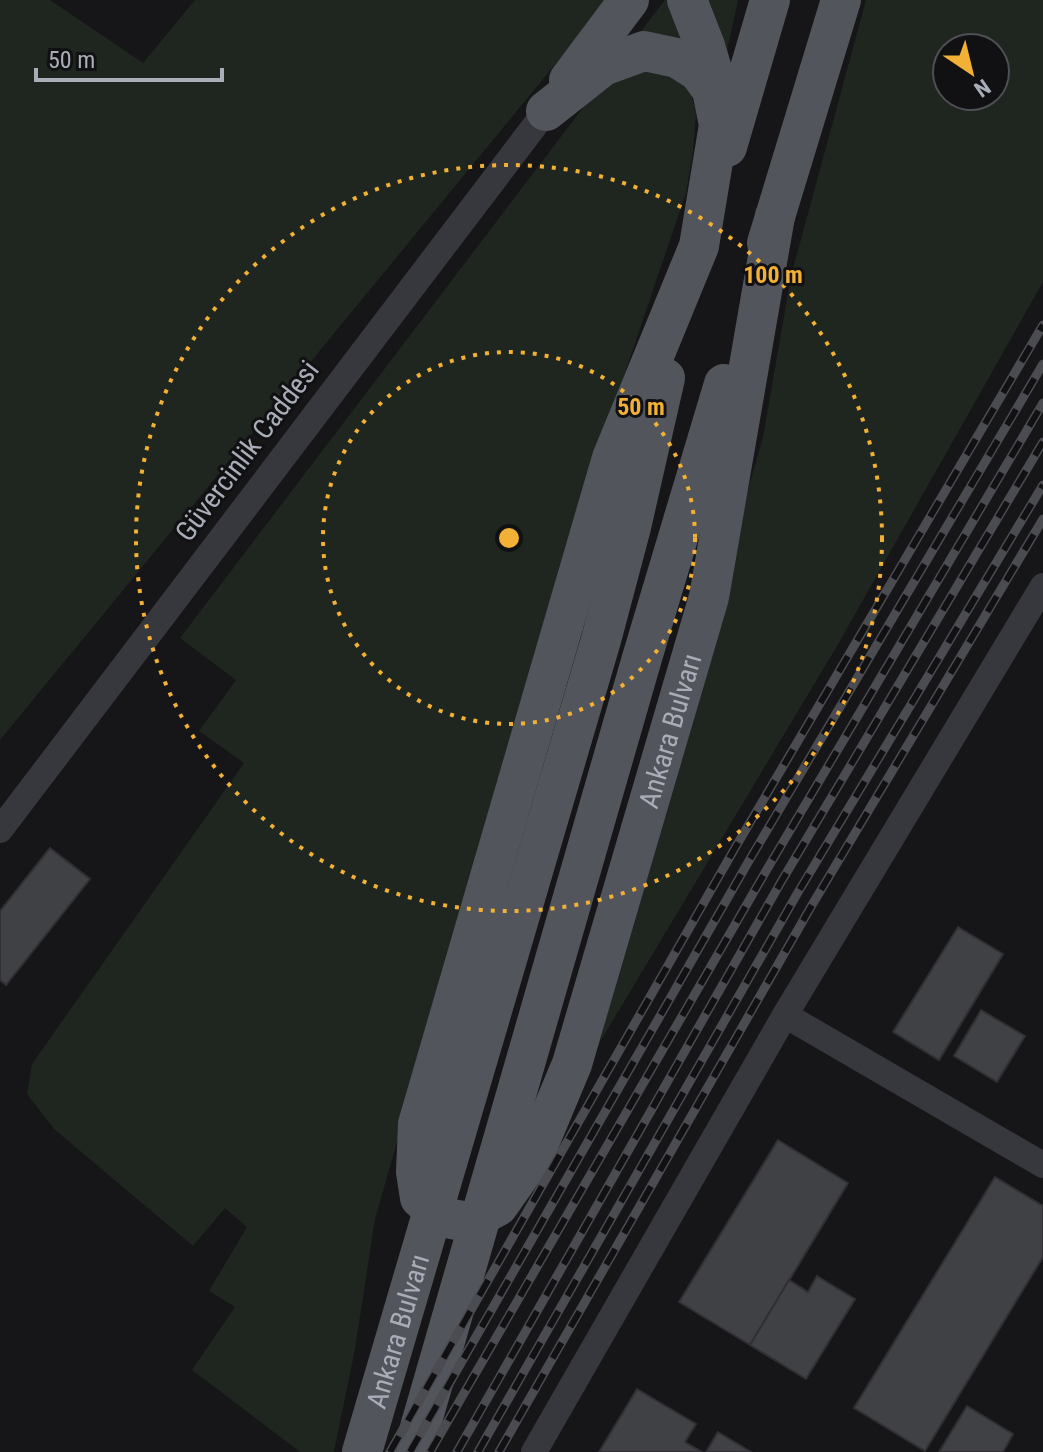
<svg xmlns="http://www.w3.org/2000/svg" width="1043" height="1452" font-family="'Roboto Condensed',sans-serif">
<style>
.green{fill:#1e261f;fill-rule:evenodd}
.building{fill:#404145;stroke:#303034;stroke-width:2}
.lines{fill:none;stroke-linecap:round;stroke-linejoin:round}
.minor{stroke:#37383d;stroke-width:26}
.primary{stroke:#53555c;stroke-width:40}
.rail-casing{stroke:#4a4c52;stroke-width:9}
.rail{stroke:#111113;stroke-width:6;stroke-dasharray:18;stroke-linecap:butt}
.ring{fill:none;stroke:#f2b134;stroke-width:4;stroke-dasharray:4 8}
.labels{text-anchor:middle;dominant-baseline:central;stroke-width:6;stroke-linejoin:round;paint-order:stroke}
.street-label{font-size:28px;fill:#a8adb8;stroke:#111113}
.centre{fill:#f2b134;stroke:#111113;stroke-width:4}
.ring-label{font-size:24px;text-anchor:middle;font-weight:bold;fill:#f2b134;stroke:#111113;stroke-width:6;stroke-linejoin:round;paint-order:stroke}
</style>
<rect width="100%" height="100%" fill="#161618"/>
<g class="green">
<polygon points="0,0 50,0 143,63 195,0 608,0 0,740"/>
<polygon points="665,0 671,0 691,44 635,39"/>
<polygon points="697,0 738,0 726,55"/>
<path d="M866 0H1043V282L837 646 600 1042 654 819 763 437 791 276ZM947 48H995V96H947Z"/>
<polygon points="625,68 673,73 690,91 696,113 693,151 686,193 615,402 461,919 375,1219 355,1349 334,1452 300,1452 192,1370 235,1307 209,1291 247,1227 225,1208 193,1246 54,1129 27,1094 32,1064 244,763 199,731 236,680 180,638 604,80"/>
</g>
<g class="building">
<polygon points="50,848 90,879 6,985 0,980 0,911"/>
<polygon points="958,927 1003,954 939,1060 893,1032"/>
<polygon points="981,1010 1025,1036 997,1082 954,1056"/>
<polygon points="778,1140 848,1183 750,1345 679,1302"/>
<polygon points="995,1177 1043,1206 1043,1257 925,1451 854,1408"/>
<polygon points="817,1276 855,1299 806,1379 750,1345 789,1280 808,1292"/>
<polygon points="637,1389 696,1424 685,1442 702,1452 599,1452"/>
<polygon points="967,1406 1013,1434 1003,1452 939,1452"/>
<polygon points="718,1432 751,1452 706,1452"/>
</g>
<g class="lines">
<g class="minor">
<polyline points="0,830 546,111"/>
<polyline points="785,1015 1043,1165"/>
<polyline points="534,1452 785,1015 1043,586"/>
</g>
<g class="primary">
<polyline points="687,0 705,46 718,90"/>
<polyline points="569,80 629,0"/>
<path id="s1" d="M546 111 603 66 644 51 677 58 699 72 712 90 719 125 699 246 612 458 418 1124 416 1172 420 1198 441 1217 468 1222 498 1206 534 1155 572 1064 709 597 775 216"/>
<polyline points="727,147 770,0"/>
<polyline points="767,243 841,0"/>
<path id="s2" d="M362 1452 601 640 631 527 665 378"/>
<polyline points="413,1452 642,658 724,384"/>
</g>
<g class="rail-casing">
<g id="rail">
<polyline points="390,1452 735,848 1043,325"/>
<polyline points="410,1452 750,859 1043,364"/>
<polyline points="430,1452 766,871 1043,403"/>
<polyline points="457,1452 781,882 1043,442"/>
<polyline points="478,1452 797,894 1043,485"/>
<polyline points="499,1452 812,905 1043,519"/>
</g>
</g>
<use href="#rail" class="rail"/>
</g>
<g class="ring">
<circle cx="509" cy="538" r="186"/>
<circle cx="509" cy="538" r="373"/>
</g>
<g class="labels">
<g class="street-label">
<text transform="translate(247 451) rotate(-53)">Güvercinlik Caddesi</text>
<text stroke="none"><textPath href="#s1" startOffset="1952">Ankara Bulvarı</textPath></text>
<text stroke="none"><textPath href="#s2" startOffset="126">Ankara Bulvarı</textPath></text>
</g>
</g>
<circle cx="509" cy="538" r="12" class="centre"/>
<g class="ring-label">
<text x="773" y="283">100 m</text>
<text x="641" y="415">50 m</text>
</g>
<g transform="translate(971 72) rotate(145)"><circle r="38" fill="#111113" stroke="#4d4f55" stroke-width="2"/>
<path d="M0-6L14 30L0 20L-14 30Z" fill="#f2b134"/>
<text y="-12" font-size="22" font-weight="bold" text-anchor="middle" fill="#a8adb8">N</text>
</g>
<path d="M36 68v12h186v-12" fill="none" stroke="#a8adb8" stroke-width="4"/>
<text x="48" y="68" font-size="24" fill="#a8adb8" stroke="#111113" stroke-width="6" paint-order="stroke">50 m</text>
</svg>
